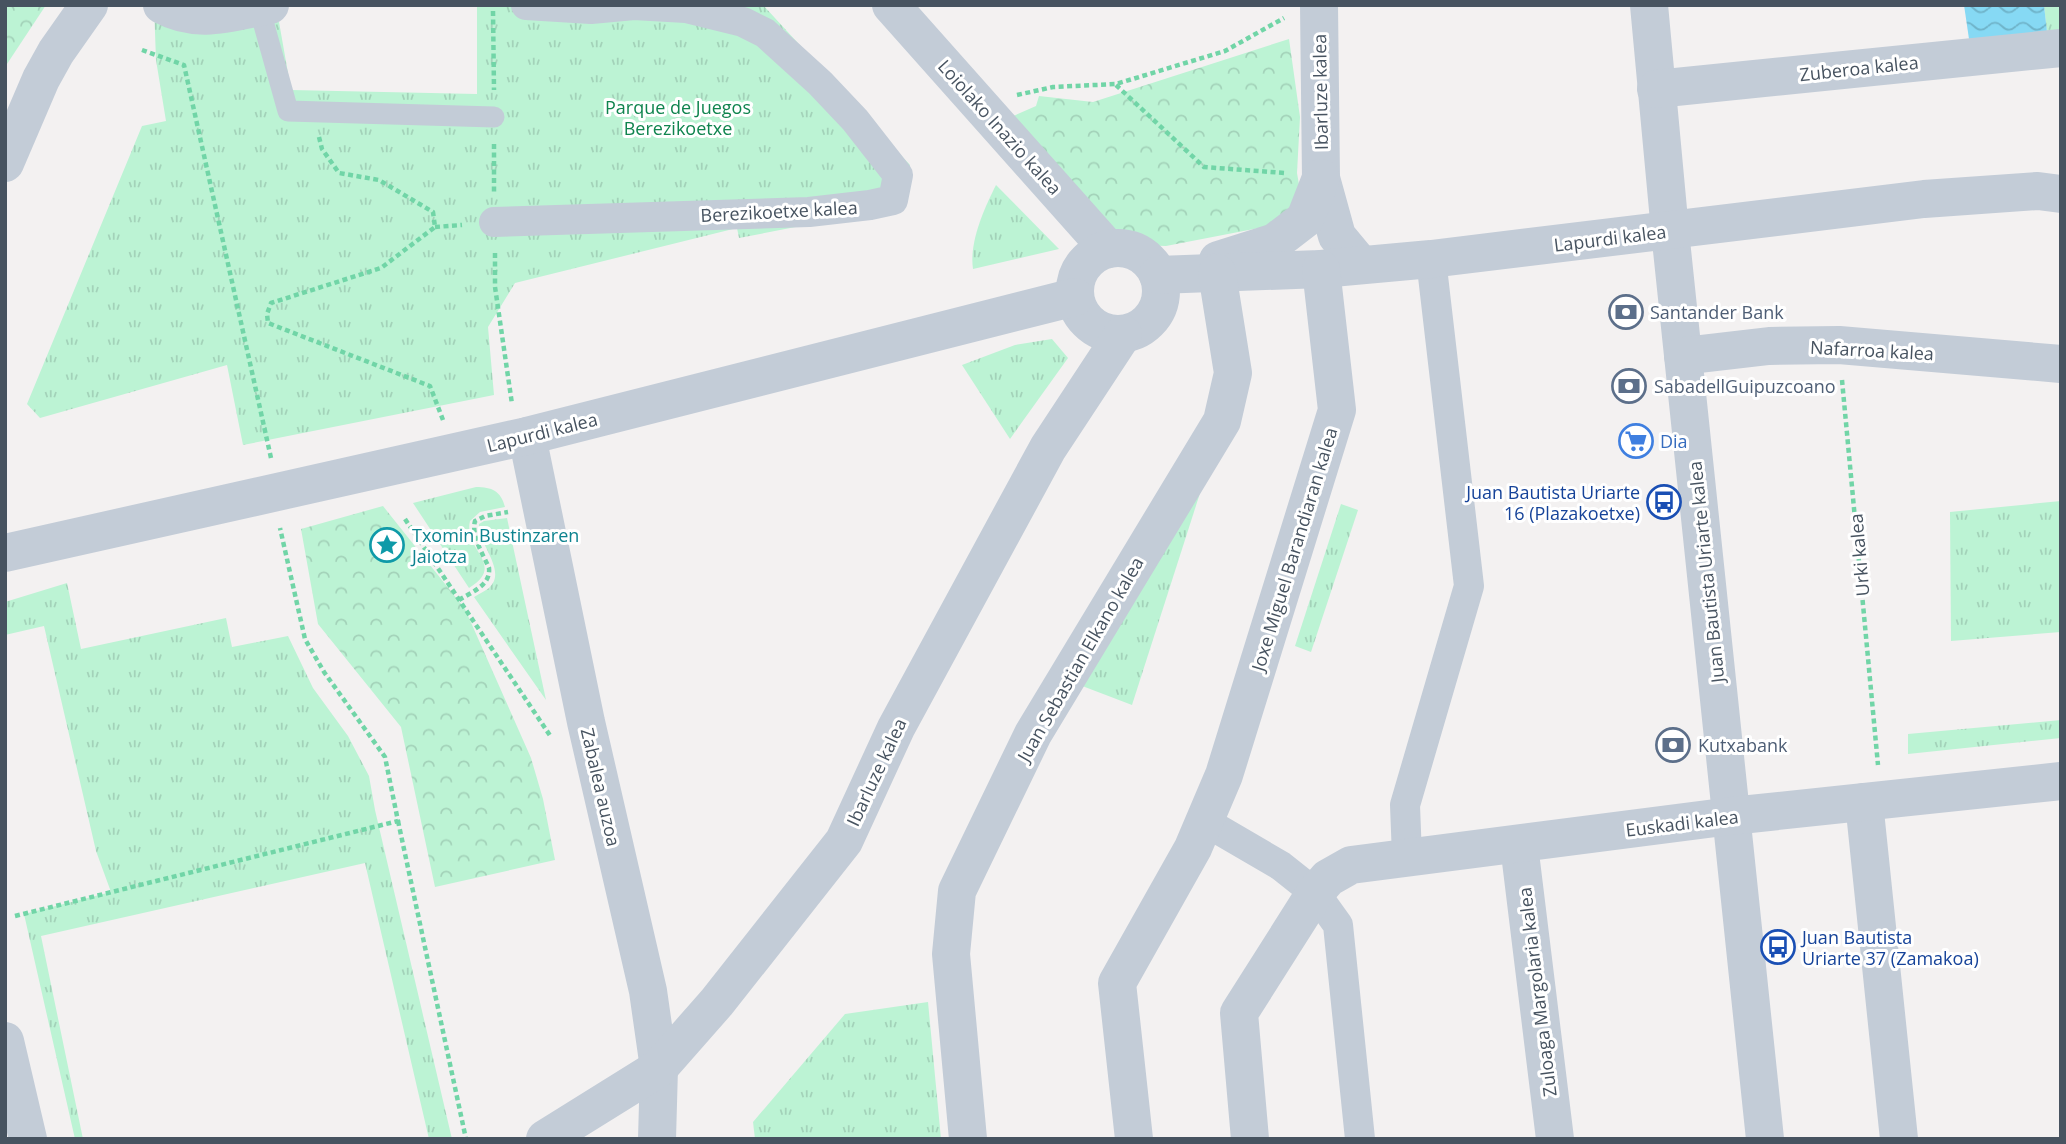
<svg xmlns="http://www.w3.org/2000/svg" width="2066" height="1144" font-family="'Open Sans',sans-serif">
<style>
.grass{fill:url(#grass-tufts)}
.forest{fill:url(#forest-crowns)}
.water{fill:url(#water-waves)}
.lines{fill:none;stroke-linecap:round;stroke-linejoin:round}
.path{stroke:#71d5a7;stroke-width:4.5;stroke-dasharray:5 3.5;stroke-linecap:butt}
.service{stroke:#c3ccd7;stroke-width:21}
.pedestrian{stroke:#c3ccd7;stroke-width:30}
.minor{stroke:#c3ccd7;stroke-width:38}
.labels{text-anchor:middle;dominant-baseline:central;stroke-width:6;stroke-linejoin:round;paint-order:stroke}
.street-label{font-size:18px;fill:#475360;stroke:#fff}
.park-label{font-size:18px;fill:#0f844e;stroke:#fff}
.service-label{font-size:18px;fill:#4e5e75;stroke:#fff;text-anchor:start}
.shop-label{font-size:18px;fill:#366cbe;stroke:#fff;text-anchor:start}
.transit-label{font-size:18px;fill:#164399;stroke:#fff;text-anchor:end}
.culture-label{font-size:18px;fill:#0d838f;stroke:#fff;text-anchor:start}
</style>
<defs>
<pattern id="grass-tufts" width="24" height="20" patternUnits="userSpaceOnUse" patternTransform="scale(1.75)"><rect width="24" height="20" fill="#bcf3d4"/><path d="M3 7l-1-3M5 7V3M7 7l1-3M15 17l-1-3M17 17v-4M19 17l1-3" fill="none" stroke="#a3d2b9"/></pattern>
<pattern id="forest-crowns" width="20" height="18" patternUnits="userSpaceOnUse" patternTransform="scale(1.75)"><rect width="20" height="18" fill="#bcf3d4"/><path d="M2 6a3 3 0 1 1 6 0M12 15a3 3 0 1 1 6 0" fill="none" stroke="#a3d2b9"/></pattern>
<pattern id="water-waves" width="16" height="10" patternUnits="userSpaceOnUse" patternTransform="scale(1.75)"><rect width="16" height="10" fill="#86d9f4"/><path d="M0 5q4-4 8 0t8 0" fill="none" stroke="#6fb3c9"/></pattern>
</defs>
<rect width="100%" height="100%" fill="#f3f1f1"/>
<g class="grass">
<polygon points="154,5 245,5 279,22 291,90 477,94 477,5 763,5 910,165 898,207 739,238 737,228 515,283 488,327 494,395 243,445 227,365 40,418 27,404 142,126 166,121 156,60"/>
<polygon points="2044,5 2061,5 2061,30 2047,32"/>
<path d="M996 185 1059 249 973 269C969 242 984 209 996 185Z"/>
<polygon points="1052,339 1068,358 1010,439 962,365 1015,345"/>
<path d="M476 487C492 487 501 491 505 507L480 512 470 521C463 550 507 565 469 588L413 503Z"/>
<polygon points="1201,490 1132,705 1077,684"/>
<polygon points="2061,501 2061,632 1951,641 1950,512"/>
<polygon points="1341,504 1358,510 1311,652 1295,646"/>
<path d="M507 518 546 700 474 597C479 594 485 591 489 588 508 571 477 543 479 524L484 521Z"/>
<polygon points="67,583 81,649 226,618 232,647 288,636 313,688 348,736 369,776 375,810 452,1139 429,1139 365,863 41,936 83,1139 75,1139 24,914 111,892 96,851 44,626 5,635 5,602"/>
<polygon points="2061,720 2061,738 1908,754 1908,734"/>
<polygon points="928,1002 941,1139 755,1139 753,1122 845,1014"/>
</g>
<g class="forest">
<polygon points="5,5 46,5 5,67"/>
<polygon points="1289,39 1300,117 1297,173 1305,219 1166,246 1103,244 1011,117 1036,106 1039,96 1093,102"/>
<polygon points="383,506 465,609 531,758 543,799 555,860 435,887 401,727 318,624 301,529"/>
</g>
<polygon class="water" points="1964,5 2044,5 2047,32 1969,39"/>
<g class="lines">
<g class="path">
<polyline points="493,11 494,90"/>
<polyline points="142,50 184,65 271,458"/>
<polyline points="1116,85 1204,167 1285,173"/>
<polyline points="1017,95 1053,87 1116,84 1225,51 1284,18"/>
<polyline points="319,137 322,149 339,173 379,180 433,212 435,227 381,268 271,303 267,314 268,323 430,386 443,420"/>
<polyline points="494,144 494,192"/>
<polyline points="435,227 462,225"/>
<polyline points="495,253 495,287 512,404"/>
<polyline points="1842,380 1878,765"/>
<polyline points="405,519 551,737"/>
<path d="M459 600C472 592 491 585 489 568 483 554 471 536 475 521L485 516 508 512"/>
<polyline points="398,821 466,1139"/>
<polyline points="15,916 398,821 385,757 324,672 305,639 280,528"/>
</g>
<polyline class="service" points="259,7 288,111 494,117"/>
<g class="pedestrian">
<polyline points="494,222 809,212 870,205 893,200 898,175 855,120 820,83 765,33 743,22 686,8 634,5 591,9 526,5"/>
<polyline points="1204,821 1281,866 1315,893 1338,925 1360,1139"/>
<polyline points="1407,857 1405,805 1469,586 1431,259"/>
</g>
<g class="minor">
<path d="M162 5C198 25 232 12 270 5"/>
<polyline points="891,5 1108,249"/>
<polyline points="1319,5 1321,178 1337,236 1361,265"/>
<polyline points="1649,5 1670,231 1765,1139"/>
<polyline points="1656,89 2061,48"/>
<polyline points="5,163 41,79 56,52 89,5"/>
<circle cx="1118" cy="291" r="43"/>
<polyline points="1218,260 1275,242 1305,219 1321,178"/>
<polyline points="1158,275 1321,269 1431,259 1924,199 2038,191 2061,194"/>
<polyline points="1683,356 1769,346 1839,345 2061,364"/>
<polyline points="527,436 586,722 648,991 659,1068 657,1139"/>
<polyline points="5,553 527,436 1075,297"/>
<polyline points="1864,802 1899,1139"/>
<polyline points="1519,845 1555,1139"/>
<polyline points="5,1041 28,1139"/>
<polyline points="545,1139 659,1068 717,1002 844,841 896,728 1048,448 1123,334"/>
<polyline points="968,1139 951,954 957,891 1033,734 1222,421 1233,373 1217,273"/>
<polyline points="1134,1139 1117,983 1193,848 1224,775 1337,410 1321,269"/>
<polyline points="1250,1139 1239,1013 1315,893 1328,878 1351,865 1731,816 2061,781"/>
</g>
</g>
<defs>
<g id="bank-ring" transform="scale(1.75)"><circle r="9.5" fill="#fff" stroke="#5c6f8a" stroke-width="1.5"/><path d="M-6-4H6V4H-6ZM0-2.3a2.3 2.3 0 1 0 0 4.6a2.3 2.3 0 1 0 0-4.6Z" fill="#5c6f8a"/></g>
<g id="supermarket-ring" transform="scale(1.75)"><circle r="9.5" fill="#fff" stroke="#3f7fe0" stroke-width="1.5"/><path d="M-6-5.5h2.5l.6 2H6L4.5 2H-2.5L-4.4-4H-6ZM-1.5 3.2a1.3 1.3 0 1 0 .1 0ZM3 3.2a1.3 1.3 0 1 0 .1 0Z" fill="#3f7fe0"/></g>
<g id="bus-ring" transform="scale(1.75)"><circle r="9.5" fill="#fff" stroke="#1a4fb4" stroke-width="1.5"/><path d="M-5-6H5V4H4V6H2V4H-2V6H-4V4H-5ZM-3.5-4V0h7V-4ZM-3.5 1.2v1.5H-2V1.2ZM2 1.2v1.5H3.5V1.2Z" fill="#1a4fb4"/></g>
<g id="sight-ring" transform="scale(1.75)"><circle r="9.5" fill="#fff" stroke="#0f9aa8" stroke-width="1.5"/><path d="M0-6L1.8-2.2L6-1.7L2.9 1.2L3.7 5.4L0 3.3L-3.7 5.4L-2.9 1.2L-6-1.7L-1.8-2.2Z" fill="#0f9aa8"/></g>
</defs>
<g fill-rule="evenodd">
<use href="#bank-ring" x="1626" y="312"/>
<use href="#bank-ring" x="1629" y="386"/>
<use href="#supermarket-ring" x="1636" y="441"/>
<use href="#bus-ring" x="1664" y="502"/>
<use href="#sight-ring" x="387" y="545"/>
<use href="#bank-ring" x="1673" y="745"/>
<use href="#bus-ring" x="1778" y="947"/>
</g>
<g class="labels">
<g class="street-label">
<text transform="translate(1859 68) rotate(-6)">Zuberoa kalea</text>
<text transform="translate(1320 92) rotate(-91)">Ibarluze kalea</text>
<text transform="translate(1000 127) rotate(48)">Loiolako Inazio kalea</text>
<text transform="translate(779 211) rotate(-3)">Berezikoetxe kalea</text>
<text transform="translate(1610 238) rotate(-7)">Lapurdi kalea</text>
<text transform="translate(1872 350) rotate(3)">Nafarroa kalea</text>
<text transform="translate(542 432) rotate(-14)">Lapurdi kalea</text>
<text transform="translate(1294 549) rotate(-73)">Joxe Miguel Barandiaran kalea</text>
<text transform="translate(1859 555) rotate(-95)">Urki kalea</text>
<text transform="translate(1706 572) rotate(-96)">Juan Bautista Uriarte kalea</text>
<text transform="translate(1080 659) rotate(-60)">Juan Sebastian Elkano kalea</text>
<text transform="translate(876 772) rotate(-65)">Ibarluze kalea</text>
<text transform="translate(601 787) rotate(77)">Zabalea auzoa</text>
<text transform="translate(1682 823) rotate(-7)">Euskadi kalea</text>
<text transform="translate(1537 992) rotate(-97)">Zuloaga Margolaria kalea</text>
</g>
<g class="park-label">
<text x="678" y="107">Parque de Juegos<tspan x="678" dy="21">Berezikoetxe</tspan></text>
</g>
<g class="service-label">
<text x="1650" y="312">Santander Bank</text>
<text x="1654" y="386">SabadellGuipuzcoano</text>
<text x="1698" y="745">Kutxabank</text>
</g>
<g class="shop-label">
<text x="1660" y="441">Dia</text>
</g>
<g class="transit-label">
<text x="1640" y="492">Juan Bautista Uriarte<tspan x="1640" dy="21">16 (Plazakoetxe)</tspan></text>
<text x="1802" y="937" text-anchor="start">Juan Bautista<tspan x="1802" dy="21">Uriarte 37 (Zamakoa)</tspan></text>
</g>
<g class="culture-label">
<text x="412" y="535">Txomin Bustinzaren<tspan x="412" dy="21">Jaiotza</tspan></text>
</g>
</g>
<rect width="2066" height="1144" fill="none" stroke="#475360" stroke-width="14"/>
</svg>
